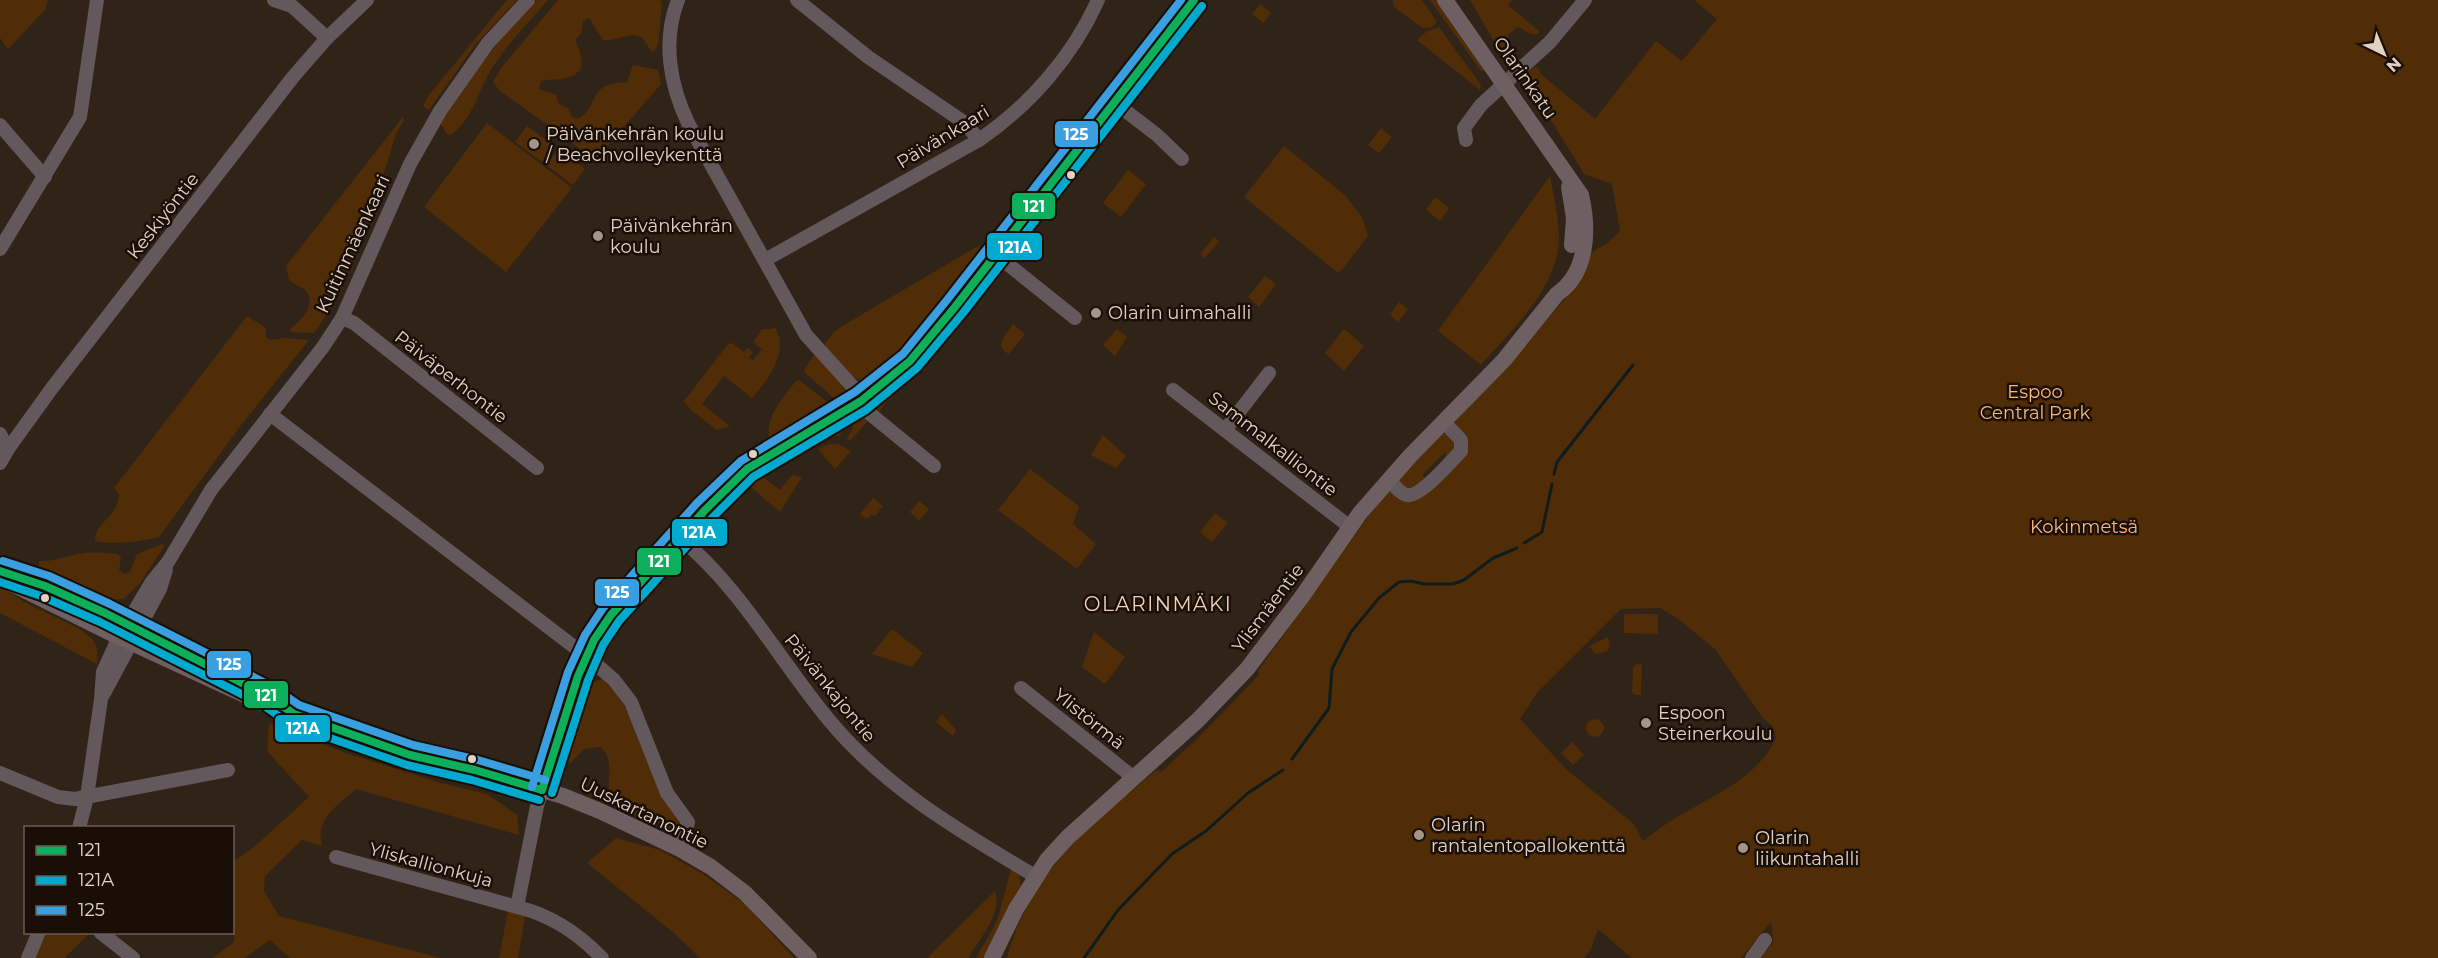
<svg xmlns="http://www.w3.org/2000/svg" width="2438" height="958" font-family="Montserrat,sans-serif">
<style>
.green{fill:#502d07;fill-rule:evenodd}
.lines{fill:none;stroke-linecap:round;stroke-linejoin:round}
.stream{stroke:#0f1c1e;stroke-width:3}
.minor{stroke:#63585b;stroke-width:14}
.major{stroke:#6e5f63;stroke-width:16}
.bus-1-casing{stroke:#1a0f07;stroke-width:12}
.bus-2-casing{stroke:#1a0f07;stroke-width:12}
.bus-3-casing{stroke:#1a0f07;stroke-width:12}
.bus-1{stroke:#0daf5c;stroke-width:8}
.bus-2{stroke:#00a9ce;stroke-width:8}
.bus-3{stroke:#3a9fe1;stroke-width:8}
.poi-dot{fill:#a49588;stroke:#1a0f07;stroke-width:2}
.bus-dot{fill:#e2d2c5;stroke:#1a0f07;stroke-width:2}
.labels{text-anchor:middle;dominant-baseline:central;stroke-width:5;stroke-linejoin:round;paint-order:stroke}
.street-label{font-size:18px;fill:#e2d2c5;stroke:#1a0f07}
.poi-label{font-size:18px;fill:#e2d2c5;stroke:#1a0f07;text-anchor:start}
.park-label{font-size:18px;fill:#fbb779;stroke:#1a0f07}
.neighbourhood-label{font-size:20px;letter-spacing:1.5px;fill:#eed0b6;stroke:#1a0f07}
.line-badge{stroke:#1a0f07;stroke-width:2}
.badge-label{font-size:16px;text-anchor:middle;font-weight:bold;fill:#fff}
</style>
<rect width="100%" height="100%" fill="#302318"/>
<g class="green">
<polygon points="0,0 48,0 45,10 8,49 0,38"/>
<polygon points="507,0 517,0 475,45 429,110 423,106 428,96"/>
<path d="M537 0H548C530 21 509 42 494 65 479 87 474 120 450 135L447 134 440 123C468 79 500 37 537 0Z"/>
<path d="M558 0H660L662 4 658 45 653 52C648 48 647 43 643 39 632 29 616 43 603 40L589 18 583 21 581 33 575 40C584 60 588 75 560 79 553 80 547 79 541 81L539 89 556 95 559 104 568 108 572 117 578 119C602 104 585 84 627 82L633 65 658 70 661 84 595 160 499 90 493 82 501 68Z"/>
<polygon points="1393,0 1422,0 1437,22 1432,27 1422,28 1393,6"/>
<polygon points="1430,0 1437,0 1488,70 1481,71"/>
<polygon points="1470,0 1512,0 1508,5 1539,31 1538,34 1531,34 1518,27 1508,35 1510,46 1498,48"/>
<path d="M1694 0H2438V958H1760L1773 943 1771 922 1741 958H1632L1598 929 1591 949 1584 958H1007C1031 868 1090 826 1157 770L1161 772 1197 739 1259 675 1258 671 1382 497 1388 491 1405 497 1467 450 1454 427 1455 422 1580 282C1590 240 1598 256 1620 231L1612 184 1584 174 1553 123 1524 84 1525 75 1536 66 1542 75 1595 119 1656 41 1682 61 1717 19ZM1660 608 1677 618 1715 649 1762 717 1773 727 1776 738C1755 782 1708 797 1669 822 1660 828 1651 835 1643 841L1634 824 1567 770 1520 719 1537 693 1621 609Z"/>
<polygon points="1260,4 1271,13 1263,23 1252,14"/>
<polygon points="1439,27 1481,85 1480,90 1417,40 1426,32"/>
<path d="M403 117 404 120 396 134C375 201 356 275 314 333L291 332 290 329C299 322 318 305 306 291 302 287 294 285 289 280L286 266Z"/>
<polygon points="487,123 572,188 506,272 424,207"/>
<polygon points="527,126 554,146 542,162 515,142"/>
<polygon points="1381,128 1392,137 1379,153 1368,145"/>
<polygon points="1284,146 1345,195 1362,217 1368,236 1341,271 1337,272 1244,197"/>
<polygon points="559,149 585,169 573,185 546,165"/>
<polygon points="1128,170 1146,184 1121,217 1103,203"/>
<path d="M1550 176C1554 197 1559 219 1559 240 1557 290 1511 330 1481 365L1438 331Z"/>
<polygon points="1435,197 1449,208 1440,221 1426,210"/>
<polygon points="1214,237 1219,242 1205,258 1200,254"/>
<path d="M978 246 982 248 983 253 974 262 976 266C959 290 891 389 860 380 851 378 834 356 826 349L825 343 834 332 844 325Z"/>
<polygon points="1265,276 1276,284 1259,307 1248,297"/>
<polygon points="1399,302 1408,309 1398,322 1390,315"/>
<path d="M247 316 266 328V337L270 340 285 338 309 340 242 424 159 537C140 542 114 545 95 541 96 519 117 520 119 495L114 488Z"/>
<path d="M1013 324 1025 334 1009 354C993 347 1006 334 1013 324Z"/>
<path d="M775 327C789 352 770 376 755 395L752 398 724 376 702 404 730 426 717 430 691 410 684 401 728 344 732 343 744 352 748 348 753 352 749 358 753 360 762 349 753 342 762 329H772Z"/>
<polygon points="1117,329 1127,337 1115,356 1103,345"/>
<polygon points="1344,329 1364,346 1344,371 1325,353"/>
<path d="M814 355C825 366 850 382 845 398L837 401 805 373 804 370Z"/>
<polygon points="920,359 921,359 878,413 875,405 879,395"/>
<path d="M799 380 831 405 823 413 769 438C766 416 783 397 796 381Z"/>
<polygon points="854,416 863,418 868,421 850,441 847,438 853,428 851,420"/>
<polygon points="840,422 843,429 840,436 827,437 825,434"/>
<polygon points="1442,434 1447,434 1458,443 1447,462 1445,452 1423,474 1425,484 1410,493 1399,482 1399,478"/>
<polygon points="1103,435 1126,456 1116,468 1091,455"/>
<polygon points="829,444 838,444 851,451 835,469 818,449"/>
<polygon points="1030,469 1079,506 1073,524 1096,544 1077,569 998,510"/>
<polygon points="792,475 802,477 780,512 746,483 762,476 780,490"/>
<polygon points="873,498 883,506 875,516 871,515 867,519 860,514"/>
<polygon points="919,501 929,509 919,521 910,512"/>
<polygon points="1215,513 1228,523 1212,542 1200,532"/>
<path d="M162 544 165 545 140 583 124 599H113L67 579 37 570 40 561C55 562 69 555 84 553 95 552 107 553 118 554L121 558 119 570 124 574 130 572 137 554Z"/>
<polygon points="0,585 24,602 78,628 92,638 97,648 97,664 0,613"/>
<polygon points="1624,614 1658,614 1658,634 1624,633"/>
<polygon points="892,629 923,653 912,667 872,654"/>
<polygon points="1094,632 1125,657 1105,684 1082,667"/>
<polygon points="1608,637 1610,646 1607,651 1599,654 1594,653 1589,646"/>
<polygon points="1636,664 1642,665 1641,695 1635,695 1632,692 1633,668"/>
<path d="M602 679C642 715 650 778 680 823L678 829 672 832 664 829 580 789 583 785 602 796 609 794C607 778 615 759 600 747L584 749 570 763 566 762 586 689 593 682Z"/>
<polygon points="942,714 956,730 953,736 936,722"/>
<circle cx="1595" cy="728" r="9"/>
<path d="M269 723 343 752 441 783 487 794 517 815 519 835 356 789C337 806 315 818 322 846L302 840 265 876 264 891 279 916 441 958H290L270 940 245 958H213L234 942 233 862 255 846 309 797 267 751Z"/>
<polygon points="1572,742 1584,755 1573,765 1561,753"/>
<polygon points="616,838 660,850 703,874 745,904 794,958 700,958 674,933 587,863"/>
<polygon points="1011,869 1019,875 1021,887 987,958 976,958 997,921"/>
<path d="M995 891C1004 913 978 939 969 958H927Z"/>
<polygon points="508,911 535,918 525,917 518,958 499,958"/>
<polygon points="47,933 47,932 89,933 65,958 35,958"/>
</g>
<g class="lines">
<g class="stream">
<polyline points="1554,474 1557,462 1633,365"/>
<polyline points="1524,543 1542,532 1552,484"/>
<polyline points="1292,759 1329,708 1332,669 1351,632 1379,598 1399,582 1411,581 1424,584 1453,584 1464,580 1493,558 1517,548"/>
<polyline points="1084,958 1118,910 1172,854 1206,831 1248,793 1283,770"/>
</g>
<g class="minor">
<polyline points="274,0 292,6 327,38"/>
<path d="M678 0C662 41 670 85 688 123L806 335 854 388 869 413 934 466"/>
<polyline points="797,0 868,57 965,123 979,140"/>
<polyline points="1114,102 1157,135 1182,159"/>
<polyline points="0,125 45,177"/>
<polyline points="1466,140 1464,128 1481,105 1550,42 1585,0"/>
<polyline points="0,249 80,117 97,0"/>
<polyline points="995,254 1075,318"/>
<path d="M765 260 979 140C1030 105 1073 56 1098 0"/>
<polyline points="342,318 354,323 537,468"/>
<polyline points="1173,390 1350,527"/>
<polyline points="270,414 590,659 614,680 631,702 667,793 688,822 680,849"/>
<polyline points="1225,430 1269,373"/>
<polyline points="0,434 8,449"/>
<polyline points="0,463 8,449 52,388 293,77 327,38 367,0"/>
<path d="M1389 479C1393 484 1400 494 1407 495 1420 498 1452 460 1461 451V440L1444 422"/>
<path d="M680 538C741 588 779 660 829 720 885 788 961 832 1035 876"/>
<polyline points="1021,688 1134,778"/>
<polyline points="103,695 160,589 166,570"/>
<polyline points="0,773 58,797 75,799 228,770"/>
<polyline points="79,828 87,797 101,699 103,672 119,637 151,583 168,562 211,490 323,347 342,318 410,164 440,111 488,43 528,0"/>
<polyline points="336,857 517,907"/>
<polyline points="100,932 133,958"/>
<polyline points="28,958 39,932"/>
<path d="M602 958C578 933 551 915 517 907L537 806 578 676 594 640 611 615 735 479 758 461 861 401 910 361 955 307 1194 0"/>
<polyline points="1752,958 1765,940"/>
</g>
<g class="major">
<polyline points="1569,187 1574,218 1572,245"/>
<polyline points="10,574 81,601 242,683"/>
<polyline points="0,578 119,637 264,704 410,755 475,770 563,796 600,811 680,849 711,867 745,893 809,958"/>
<path d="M992 958 1016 909 1047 860 1068 837 1198 720 1247 669 1301 598 1360 513 1410 456 1504 360 1557 294C1588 273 1589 229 1581 195L1445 0"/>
</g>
<g class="bus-1-casing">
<g id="bus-1">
<polyline points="0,571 45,586 105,613 268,696 294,714 410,755 475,770 542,790"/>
<polyline points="542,790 578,676 594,640 611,615 705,510 747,469 861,401 910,361 955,307 1194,0"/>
</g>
</g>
<g class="bus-2-casing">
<g id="bus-2">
<polyline points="0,582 41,596 100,622 263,705 290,724 407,765 472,780 539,800"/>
<polyline points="552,793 588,680 603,645 619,621 713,517 753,477 866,410 917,368 963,313 1202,6"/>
</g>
</g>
<g class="bus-3-casing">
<g id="bus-3">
<polyline points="3,561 49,576 110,604 273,687 299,705 413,745 478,760 545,780"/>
<polyline points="532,787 568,672 585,635 603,608 697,503 741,461 855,392 903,354 947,300 1181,0"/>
</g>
</g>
<use href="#bus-1" class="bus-1"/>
<use href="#bus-2" class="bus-2"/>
<use href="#bus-3" class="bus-3"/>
</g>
<g class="poi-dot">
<circle cx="534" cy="144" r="6"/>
<circle cx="598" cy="236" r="6"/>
<circle cx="1096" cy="313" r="6"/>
<circle cx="1646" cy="723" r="6"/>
<circle cx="1419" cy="835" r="6"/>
<circle cx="1743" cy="848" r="6"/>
</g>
<g class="bus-dot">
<circle cx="1071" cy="175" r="5"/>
<circle cx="753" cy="454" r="5"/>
<circle cx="45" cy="598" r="5"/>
<circle cx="472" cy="759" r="5"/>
</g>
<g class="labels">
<g class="street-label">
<text transform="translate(1525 78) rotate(55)">Olarinkatu</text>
<text transform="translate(943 137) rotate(-31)">Päivänkaari</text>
<text transform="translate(163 216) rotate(-52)">Keskiyöntie</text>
<text transform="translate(353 244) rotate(-65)">Kuitinmäenkaari</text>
<text transform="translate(451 377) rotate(38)">Päiväperhontie</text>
<text transform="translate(1273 444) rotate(38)">Sammalkalliontie</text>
<text transform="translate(1268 608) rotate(-53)">Ylismäentie</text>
<text transform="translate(830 688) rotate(51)">Päivänkajontie</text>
<text transform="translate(1089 719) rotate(39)">Ylistörmä</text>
<text transform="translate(644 813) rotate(26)">Uuskartanontie</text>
<text transform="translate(431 865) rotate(15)">Yliskallionkuja</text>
</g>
<g class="poi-label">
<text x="546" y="134">Päivänkehrän koulu<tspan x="546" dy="21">/ Beachvolleykenttä</tspan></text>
<text x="610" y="226">Päivänkehrän<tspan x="610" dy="21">koulu</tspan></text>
<text x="1108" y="313">Olarin uimahalli</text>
<text x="1658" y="713">Espoon<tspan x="1658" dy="21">Steinerkoulu</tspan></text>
<text x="1431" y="825">Olarin<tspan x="1431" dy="21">rantalentopallokenttä</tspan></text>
<text x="1755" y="838">Olarin<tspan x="1755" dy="21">liikuntahalli</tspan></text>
</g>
<g class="park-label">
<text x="2035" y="392">Espoo<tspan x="2035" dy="21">Central Park</tspan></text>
<text x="2084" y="527">Kokinmetsä</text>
</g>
<g class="neighbourhood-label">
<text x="1158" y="604">OLARINMÄKI</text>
</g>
</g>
<g class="line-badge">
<rect x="1054" y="120" width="45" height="28" rx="6" fill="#3a9fe1"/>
<rect x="1011" y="192" width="45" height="28" rx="6" fill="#0daf5c"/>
<rect x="986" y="232" width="57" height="29" rx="6" fill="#00a9ce"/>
<rect x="671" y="518" width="57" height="29" rx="6" fill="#00a9ce"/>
<rect x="636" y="547" width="46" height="29" rx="6" fill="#0daf5c"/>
<rect x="594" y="578" width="46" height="29" rx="6" fill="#3a9fe1"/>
<rect x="206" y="650" width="46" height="29" rx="6" fill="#3a9fe1"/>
<rect x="243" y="680" width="46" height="29" rx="6" fill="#0daf5c"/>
<rect x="274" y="714" width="57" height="29" rx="6" fill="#00a9ce"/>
</g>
<g class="badge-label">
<text x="1076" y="140">125</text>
<text x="1034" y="212">121</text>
<text x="1015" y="253">121A</text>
<text x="699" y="538">121A</text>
<text x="659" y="567">121</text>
<text x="617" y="598">125</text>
<text x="229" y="670">125</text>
<text x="266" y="701">121</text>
<text x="303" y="734">121A</text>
</g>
<rect x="24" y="826" width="210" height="108" fill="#1a0f07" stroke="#6a5d53" stroke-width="1.5"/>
<rect x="36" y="846" width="30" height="9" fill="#0daf5c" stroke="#6a5d53" stroke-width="1.5"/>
<text x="78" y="856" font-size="18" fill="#e2d2c5">121</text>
<rect x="36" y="876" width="30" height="9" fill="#00a9ce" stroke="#6a5d53" stroke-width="1.5"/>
<text x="78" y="886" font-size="18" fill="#e2d2c5">121A</text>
<rect x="36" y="906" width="30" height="9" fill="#3a9fe1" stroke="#6a5d53" stroke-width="1.5"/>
<text x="78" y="916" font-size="18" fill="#e2d2c5">125</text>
<g transform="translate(2384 54) rotate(137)" stroke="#1a0f07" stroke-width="4.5" paint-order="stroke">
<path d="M0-4.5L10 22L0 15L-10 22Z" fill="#e2d2c5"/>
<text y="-9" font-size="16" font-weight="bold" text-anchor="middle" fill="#e2d2c5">N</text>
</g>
</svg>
